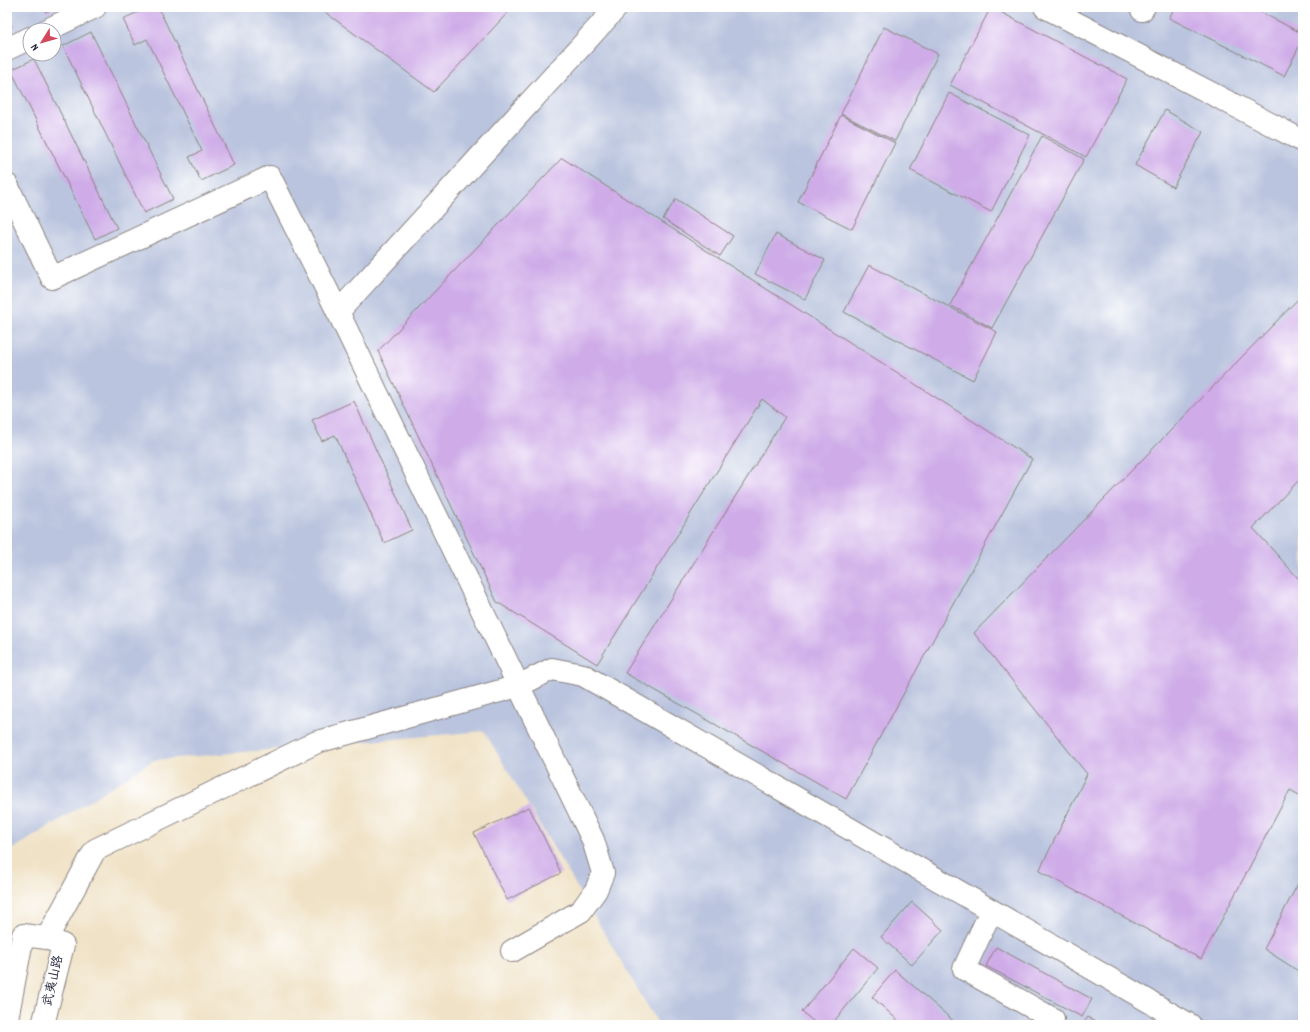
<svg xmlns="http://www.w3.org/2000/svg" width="1310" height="1032" font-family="Dekko,'LXGW WenKai TC',sans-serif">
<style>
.industrial{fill:#bac4de;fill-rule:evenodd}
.building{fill:#cface8}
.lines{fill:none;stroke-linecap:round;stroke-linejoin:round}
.street-casing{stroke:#898280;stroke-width:24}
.secondary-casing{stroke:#898280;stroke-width:24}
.street{stroke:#fff;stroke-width:22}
.secondary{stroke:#fff;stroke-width:22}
.labels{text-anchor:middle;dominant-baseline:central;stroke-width:3.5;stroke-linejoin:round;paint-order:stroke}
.street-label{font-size:13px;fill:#22223b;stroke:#fff}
</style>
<rect width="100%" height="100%" fill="#fff"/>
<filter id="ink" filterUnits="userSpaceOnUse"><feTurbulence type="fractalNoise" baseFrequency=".025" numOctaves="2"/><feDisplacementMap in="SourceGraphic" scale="8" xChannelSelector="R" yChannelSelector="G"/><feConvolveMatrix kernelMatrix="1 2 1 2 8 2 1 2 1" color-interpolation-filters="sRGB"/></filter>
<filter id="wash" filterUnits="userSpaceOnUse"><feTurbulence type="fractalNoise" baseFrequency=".012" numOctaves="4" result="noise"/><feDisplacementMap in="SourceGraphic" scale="16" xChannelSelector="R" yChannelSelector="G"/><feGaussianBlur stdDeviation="0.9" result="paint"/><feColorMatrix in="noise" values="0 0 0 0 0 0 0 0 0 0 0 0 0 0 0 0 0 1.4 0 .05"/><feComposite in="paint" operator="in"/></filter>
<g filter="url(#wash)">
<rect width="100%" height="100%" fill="#f0e2c6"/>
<path class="industrial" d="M7 7H1303V1025H659L484 731 154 760 7 853ZM30 30H54V54H30Z"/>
<g id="blocks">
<g class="building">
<polygon points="44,7 57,7 46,12"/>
<polygon points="149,7 158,7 234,165 201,181 189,157 202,151 147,39 135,45 123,19"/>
<polygon points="318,7 513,7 434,92"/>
<polygon points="991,7 1127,79 1086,157 950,85"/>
<polygon points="1175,7 1251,7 1303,34 1303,39 1284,76 1169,18"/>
<polygon points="7,17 12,27 7,30"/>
<polygon points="884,27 938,54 895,141 841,114"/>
<polygon points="91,32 173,199 144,213 63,46"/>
<polygon points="34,59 117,228 95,239 11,70"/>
<polygon points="949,93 1030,135 991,212 910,170"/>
<polygon points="1165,110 1203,132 1173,187 1135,165"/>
<polygon points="841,115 895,143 852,229 798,202"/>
<polygon points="1042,136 1084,159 992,328 950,305"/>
<polygon points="562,158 1032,459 846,799 625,673 785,417 762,399 597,664 497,602 378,351"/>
<polygon points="676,199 733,236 720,256 663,219"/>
<polygon points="776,234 825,260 805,299 755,274"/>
<polygon points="869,265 997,332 973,380 844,312"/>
<polygon points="1303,294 1303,476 1253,528 1298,578 1303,580 1303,797 1290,790 1201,959 1039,871 1087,774 974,633"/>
<polygon points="354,401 412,530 384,543 335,435 322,441 312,420"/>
<polygon points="529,807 561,873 507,900 474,833"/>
<polygon points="1303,874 1303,974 1264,949"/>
<polygon points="912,902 943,930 912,965 881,937"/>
<polygon points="996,947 1092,999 1082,1017 986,966"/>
<polygon points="854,948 878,968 831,1025 818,1025 802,1012"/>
<polygon points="895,970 958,1025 903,1025 872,997"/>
<polygon points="1088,1017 1099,1025 1082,1025"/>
</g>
</g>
</g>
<g filter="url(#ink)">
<use href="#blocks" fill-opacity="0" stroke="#898280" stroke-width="1"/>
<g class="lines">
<g class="street-casing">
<g id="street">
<polyline points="1045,7 1303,141"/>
<polyline points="1142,10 1144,7"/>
<polyline points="47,30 95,7"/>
<polyline points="7,49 30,38"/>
<polyline points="7,185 52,278 270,177 338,312 593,840 603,873 596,890 581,911 512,951"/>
<polyline points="338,312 617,7"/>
<polyline points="991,911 964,969 1053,1019 1048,1025"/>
<polyline points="47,938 95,850 317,742 518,686 552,669 583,675 1190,1025"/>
</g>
</g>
<g class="secondary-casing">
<polyline id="secondary" points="7,1019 23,935 47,938 63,945 43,1025"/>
</g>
<use href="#street" class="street"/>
<use href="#secondary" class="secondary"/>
</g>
</g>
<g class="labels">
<g class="street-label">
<text transform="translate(54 981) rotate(-77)">武夷山路</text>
</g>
</g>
<rect width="1310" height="1032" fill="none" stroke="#fff" stroke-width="24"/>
<g transform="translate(42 42) rotate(233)"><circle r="19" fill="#ffffff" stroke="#a7a7b1"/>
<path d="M0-3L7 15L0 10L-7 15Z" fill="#d1495b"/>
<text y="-6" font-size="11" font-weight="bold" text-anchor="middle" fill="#22223b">N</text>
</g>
</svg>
